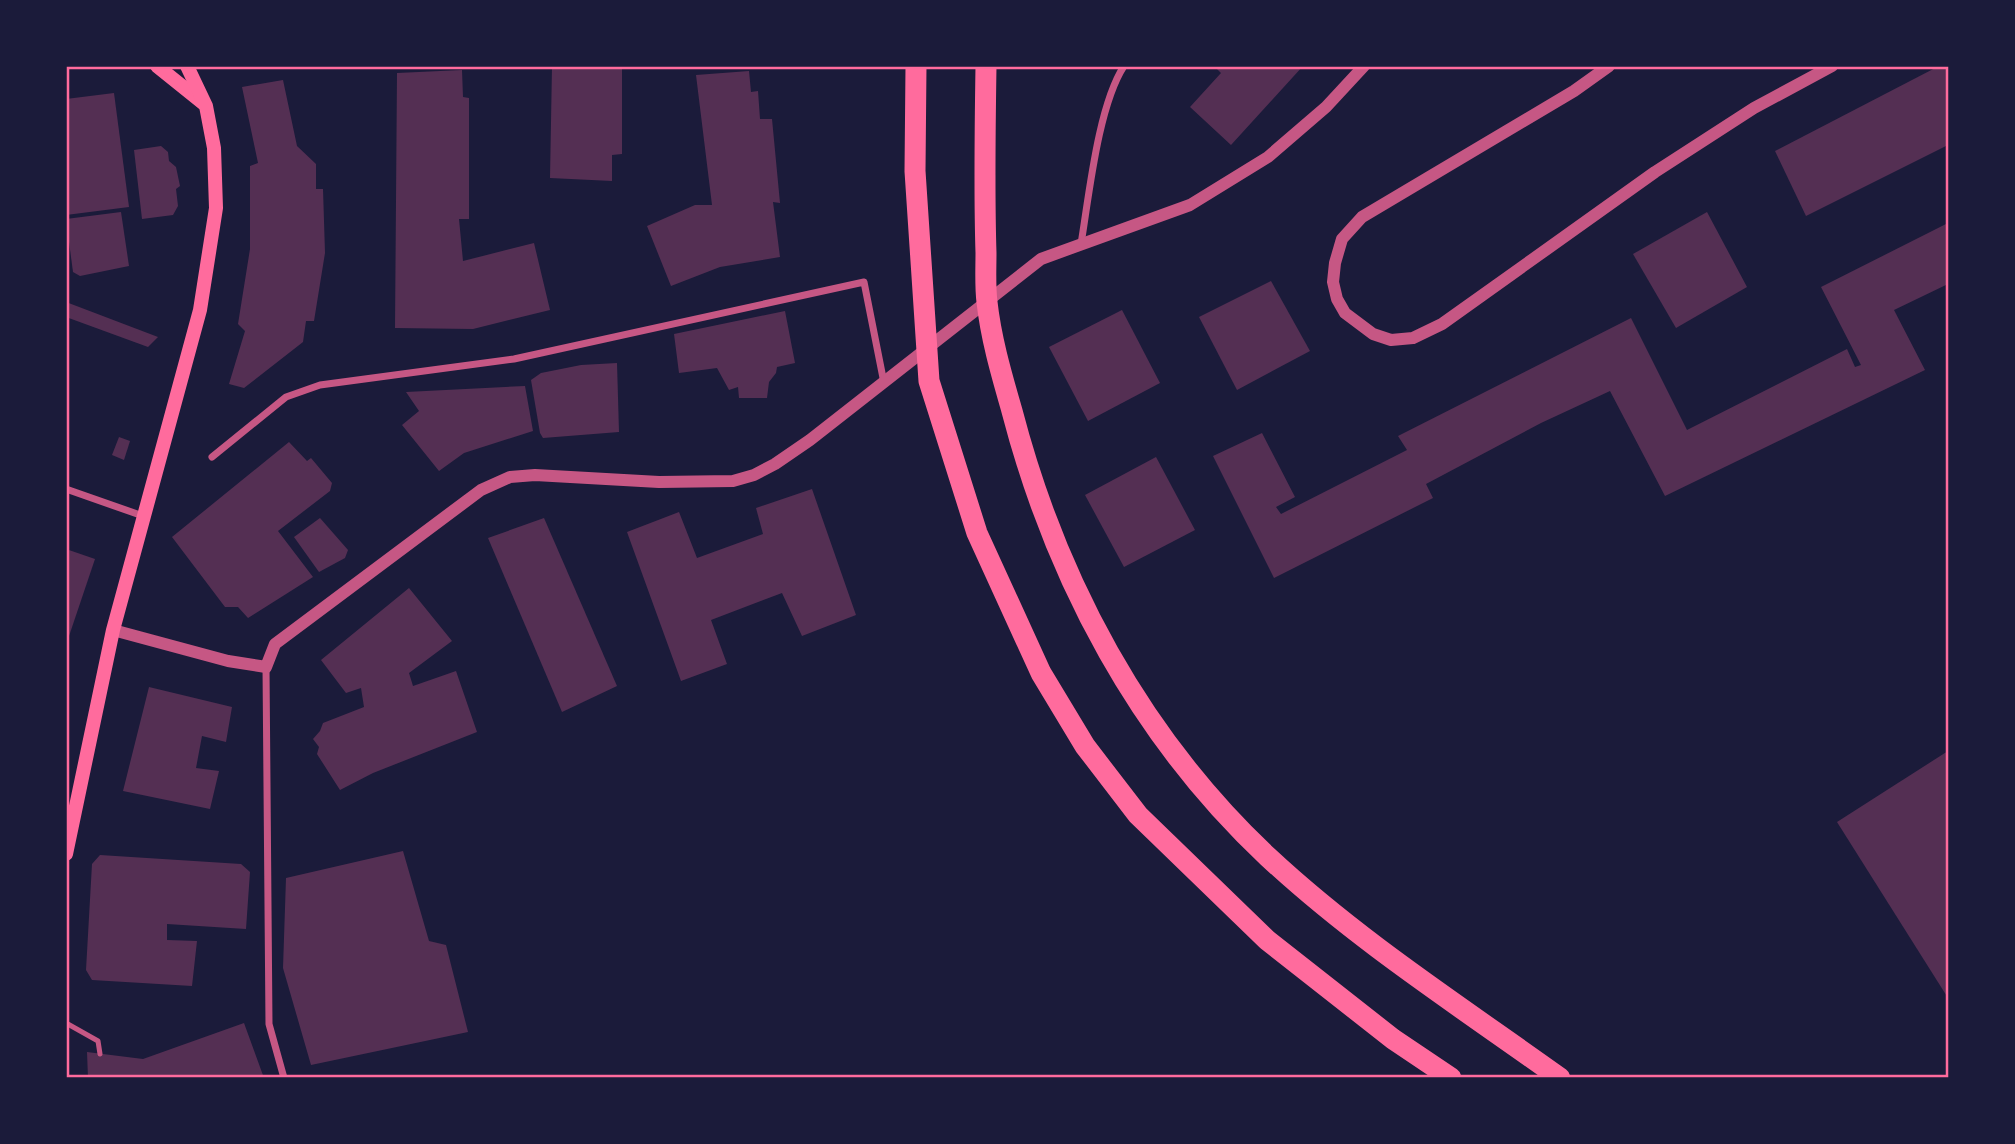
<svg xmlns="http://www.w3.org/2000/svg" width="2015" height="1144" font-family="'DM Sans',sans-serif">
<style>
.building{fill:#542f53}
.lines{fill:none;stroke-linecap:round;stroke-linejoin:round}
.service{stroke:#c65784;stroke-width:5}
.minor{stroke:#c65784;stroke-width:7}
.tertiary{stroke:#c65784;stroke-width:12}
.secondary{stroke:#ff6b9d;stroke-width:14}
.motorway{stroke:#ff6b9d;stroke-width:21}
.neatline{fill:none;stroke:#ff6b9d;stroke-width:2.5}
</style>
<rect width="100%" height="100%" fill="#1b1b3a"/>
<g class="building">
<polygon points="552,66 622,66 622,154 612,155 612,181 550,178"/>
<polygon points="1214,66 1303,66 1231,145 1190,107 1221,73"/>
<polygon points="1939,66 1948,66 1948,145 1806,216 1775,151"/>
<polygon points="462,70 463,97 469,98 469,219 459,219 463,261 534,243 550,310 473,329 395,328 397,73"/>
<polygon points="749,71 751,92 758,91 760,119 772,119 780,203 773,202 780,257 720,267 671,286 647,226 695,205 712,205 696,75"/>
<polygon points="283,80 297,146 316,164 316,189 323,189 325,253 314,321 306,321 303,342 244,388 229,384 245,331 238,324 250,249 250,166 258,163 242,87"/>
<polygon points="114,93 129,207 66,215 66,99"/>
<polygon points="161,146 168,152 169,161 176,167 180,186 176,189 178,206 173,215 142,219 134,150"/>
<polygon points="121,212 129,266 80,276 73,272 66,219"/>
<polygon points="1707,212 1747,287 1676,328 1633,254"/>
<polygon points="1948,223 1948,284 1894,310 1925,370 1665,496 1610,391 1541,423 1426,484 1433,498 1274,578 1213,456 1262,433 1295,497 1276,507 1281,514 1407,450 1398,436 1631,318 1687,430 1847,349 1855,367 1861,365 1821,287"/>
<polygon points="1271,281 1310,351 1237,390 1199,317"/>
<polygon points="66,302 158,337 148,347 66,317"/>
<polygon points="1122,310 1160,383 1088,421 1049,347"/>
<polygon points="785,311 795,363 777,367 776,373 769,382 767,398 739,398 738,387 729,390 717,368 679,373 674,334"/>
<polygon points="617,363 619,432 543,438 540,433 531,380 541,373 581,365"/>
<polygon points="525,386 533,431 464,453 439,471 402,425 419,411 406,392"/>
<polygon points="119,437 130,441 124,460 112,455"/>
<polygon points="289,442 307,461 311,458 332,483 330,491 278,531 313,577 248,618 238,607 225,607 172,537"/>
<polygon points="1156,457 1195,530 1124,567 1085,495"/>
<polygon points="812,489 856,615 802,636 782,593 711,620 727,664 681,681 627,532 679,512 697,558 763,534 756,508"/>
<polygon points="320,518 348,550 345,558 319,572 294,537"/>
<polygon points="544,518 617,686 562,712 488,538"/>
<polygon points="66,549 95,559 67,642 66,642"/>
<polygon points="409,588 452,641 409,673 413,686 456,671 477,732 373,773 340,790 317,754 319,747 313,739 320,731 323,723 364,707 361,688 346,693 321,660"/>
<polygon points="149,687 232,707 226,742 202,736 196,768 219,771 210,809 123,791"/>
<polygon points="1948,751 1948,998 1837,822"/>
<polygon points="403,851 429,941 446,945 468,1032 311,1065 283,968 286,878"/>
<polygon points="100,855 241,864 250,872 246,929 167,924 167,940 197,941 192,986 92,980 86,970 92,864"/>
<polygon points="244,1023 264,1078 88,1078 87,1052 143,1059"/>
</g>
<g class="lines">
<polyline class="service" points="66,1023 98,1041 100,1054"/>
<g class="minor">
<path d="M1081 244C1089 196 1098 106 1124 66"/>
<polyline points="212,457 286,397 320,385 514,359 864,282 884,383"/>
<polyline points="66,489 143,516"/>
<polyline points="266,667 269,1024 284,1078"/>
</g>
<g class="tertiary">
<polyline points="1609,66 1574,91 1362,217 1342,239 1335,263 1333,282 1337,299 1345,313 1373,334 1391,340 1413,338 1442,324 1655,172 1754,108 1832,66"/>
<polyline points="113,630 228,661 266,667 275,644 481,490 510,477 535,475 659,482 733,481 754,475 775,464 810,440 1041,259 1190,205 1268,157 1326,107 1364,66"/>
</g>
<g class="secondary">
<polyline points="157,66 203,103"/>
<polyline points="66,854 113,630 200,310 216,208 214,148 206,106 187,66"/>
</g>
<g class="motorway">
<polyline points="916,66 915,171 929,381 977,533 1041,673 1085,746 1138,815 1267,940 1393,1039 1451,1078"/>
<path d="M986 66C985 129 984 191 986 253 986 269 985 286 987 302 991 339 1002 376 1012 411 1056 580 1140 737 1268 857 1357 940 1461 1007 1560 1078"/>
</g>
</g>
<rect width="2015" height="1144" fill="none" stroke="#1b1b3a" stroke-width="136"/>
<rect x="68" y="68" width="1879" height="1008" class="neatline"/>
</svg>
